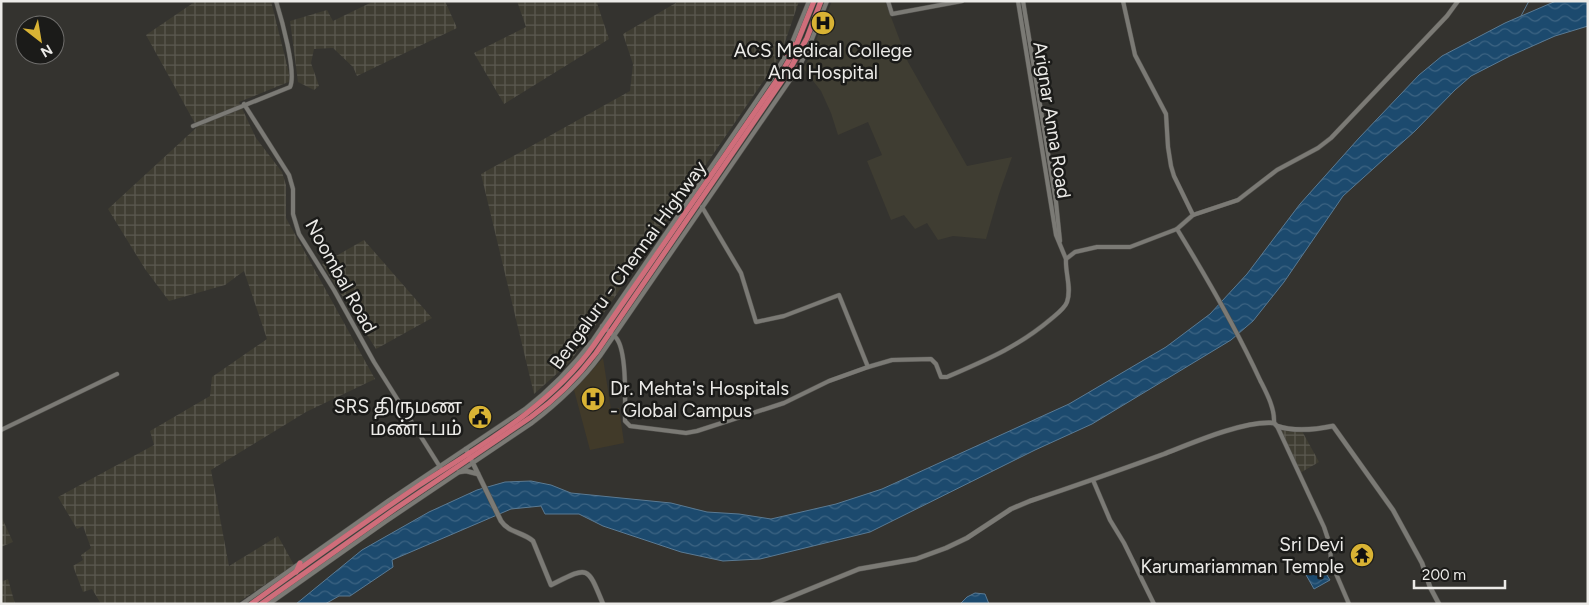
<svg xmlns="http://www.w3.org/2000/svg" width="1589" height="605" font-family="Figtree,'Noto Sans Tamil',sans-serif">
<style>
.industrial{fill:url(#industrial-grid)}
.built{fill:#3f3d32}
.medical{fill:#413a29}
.water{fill:url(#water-waves);stroke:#5a7a93}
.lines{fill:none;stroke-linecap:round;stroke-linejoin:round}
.stream{stroke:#5a7a93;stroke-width:1}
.tertiary-casing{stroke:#52514d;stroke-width:5}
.secondary-casing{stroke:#52514d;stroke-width:5.5}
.trunk-casing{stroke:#52514d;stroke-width:6}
.tertiary{stroke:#7b7a75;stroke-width:4}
.secondary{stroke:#7b7a75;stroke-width:4.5}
.trunk{stroke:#cf6d7a;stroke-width:5}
.labels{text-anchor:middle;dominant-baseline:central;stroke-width:5;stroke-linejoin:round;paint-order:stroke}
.poi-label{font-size:19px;fill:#ecebe8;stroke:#1b1b19;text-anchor:end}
.street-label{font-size:19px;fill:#ecebe8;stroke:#1b1b19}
</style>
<defs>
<pattern id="industrial-grid" width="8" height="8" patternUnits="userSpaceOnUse" patternTransform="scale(1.25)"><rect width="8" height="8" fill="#3f3d32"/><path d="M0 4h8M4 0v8" fill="none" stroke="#5b5950"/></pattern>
<pattern id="water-waves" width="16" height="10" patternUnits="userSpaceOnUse" patternTransform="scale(1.25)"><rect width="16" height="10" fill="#1c4a6e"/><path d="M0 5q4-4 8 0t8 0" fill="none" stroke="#3d6483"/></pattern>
</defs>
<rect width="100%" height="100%" fill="#34332f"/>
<g class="industrial">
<polygon points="192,1 271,1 291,81 239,102 256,138 282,172 286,185 286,218 375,379 306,412 211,470 229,566 278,536 294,565 236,604 101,604 92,589 83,592 73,566 83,560 81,555 91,548 83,526 77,529 58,497 154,445 150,431 210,396 212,377 267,339 244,271 225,285 169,301 145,269 108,209 197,127 146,35 193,3"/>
<polygon points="374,1 445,1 457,28 357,76 353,67 333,48 314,49 311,63 319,86 314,90 298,82 290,21 327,10 333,21"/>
<polygon points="517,1 602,1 597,3 609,39 504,104 474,53 526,27"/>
<polygon points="679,1 799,1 780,57 570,362 534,394 481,174 630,91 633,64 623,34"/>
<polygon points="364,240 432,318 376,349 322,264"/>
<polygon points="1279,429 1302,431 1319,462 1300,473"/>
<polygon points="1,516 13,542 1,547"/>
<polygon points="8,579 15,604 1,604 1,582"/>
</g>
<polygon class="built" points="832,1 885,1 908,62 967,166 1012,157 999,194 986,239 953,236 938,240 927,223 915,229 904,215 891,220 867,161 882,155 868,122 838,135 831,113 821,91 803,68 808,60"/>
<polygon class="medical" points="603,358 611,410 619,408 624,443 590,450 574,390"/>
<g class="water">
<polygon points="1556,1 1588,1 1588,26 1555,36 1510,56 1471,76 1455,90 1415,131 1343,196 1284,282 1253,321 1231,340 1092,424 1035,450 870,532 760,559 723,561 681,552 603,526 579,514 545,514 541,506 511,509 392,560 393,567 350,596 339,596 325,604 296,604 362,550 429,512 477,490 505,482 531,481 551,485 571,493 671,503 707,512 739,514 771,519 836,504 882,489 1069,404 1166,347 1210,314 1247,274 1300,204 1359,138 1419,75 1442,56 1505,23"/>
<polygon points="1320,564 1330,580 1314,589 1305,573"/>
<polygon points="975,593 985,594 989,604 960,604 967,597"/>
</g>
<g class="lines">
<polyline class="stream" points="1521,16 1529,1"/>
<g class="tertiary-casing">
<g id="tertiary">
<polyline points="888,1 892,14 962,1"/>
<polyline points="1018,1 1056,235 1066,259"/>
<polyline points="1023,1 1056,202 1060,241"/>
<polyline points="1123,1 1135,55 1166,114 1168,147 1171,166 1174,176 1193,215"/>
<polyline points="244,104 289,175 293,189 293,214 299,234 334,290 374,362 440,467"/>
<path d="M193 126 290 87C297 73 281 17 276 1"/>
<polyline points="702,207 741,273 756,322 784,316 839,295 868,367"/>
<path d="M1177 229C1207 278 1236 328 1260 380 1266 392 1275 408 1274 423"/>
<path d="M602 326C607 330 614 334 617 339 627 353 625 402 625 421L630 426 686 433 697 431 784 403 829 381 868 367 892 360 931 359 936 364 941 377H947C986 360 1018 347 1051 319 1057 314 1065 308 1067 302 1072 288 1065 273 1066 259L1075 252 1097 247H1130L1177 229 1193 215 1238 200 1277 170 1318 148 1331 138 1447 16 1458 1"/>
<polyline points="1277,426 1324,527 1330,545 1331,562 1349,604"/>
<polyline points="1,430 117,374"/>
<polyline points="1093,480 1110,520 1124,543 1154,604"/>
<path d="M242 604 388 501 525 409C551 389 573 366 593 340L774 75 789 50 809 1"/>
<path d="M269 604 385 522 532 423C558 403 581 382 600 356L799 67 808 49 827 1"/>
</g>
</g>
<g class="secondary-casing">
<g id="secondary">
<path d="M466 449 501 521C509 533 523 532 533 541L551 585C589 566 587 565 603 604"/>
<polyline points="459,472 466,471 478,474"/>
<path d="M773 604 859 569 916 559 946 548 967 538 1011 509 1030 501C1075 486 1120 470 1164 454 1192 443 1245 420 1274 423L1277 426C1295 432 1314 430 1333 426L1393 510 1422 563 1430 587 1439 604"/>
</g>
</g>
<g class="trunk-casing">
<g id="trunk">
<polyline points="787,54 794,45"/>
<polyline points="788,77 799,67"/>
<polyline points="296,572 300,563"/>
<path d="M251 604C306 564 362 524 418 486 481 445 550 407 594 345L779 77 793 53 814 1"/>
<path d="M261 604 395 509 531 417C556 399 577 378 596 353L790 69 807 38 821 1"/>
</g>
</g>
<use href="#tertiary" class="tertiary"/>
<use href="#secondary" class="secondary"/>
<use href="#trunk" class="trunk"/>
</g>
<defs>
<g id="hospital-disc" transform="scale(1.25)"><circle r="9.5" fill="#d9b334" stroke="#1b1b19"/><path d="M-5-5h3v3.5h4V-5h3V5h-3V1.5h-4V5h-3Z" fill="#111"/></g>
<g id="civic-disc" transform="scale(1.25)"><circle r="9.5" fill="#d9b334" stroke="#1b1b19"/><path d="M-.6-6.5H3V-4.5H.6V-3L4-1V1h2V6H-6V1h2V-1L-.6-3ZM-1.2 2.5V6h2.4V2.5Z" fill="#111"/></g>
<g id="temple-disc" transform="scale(1.25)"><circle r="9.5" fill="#d9b334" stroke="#1b1b19"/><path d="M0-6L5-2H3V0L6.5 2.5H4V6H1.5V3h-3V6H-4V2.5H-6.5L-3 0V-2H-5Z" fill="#111"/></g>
</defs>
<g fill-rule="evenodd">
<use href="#hospital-disc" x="823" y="23"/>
<use href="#hospital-disc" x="593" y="399"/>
<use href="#civic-disc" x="480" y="417"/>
<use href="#temple-disc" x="1362" y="555"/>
</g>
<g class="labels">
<g class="poi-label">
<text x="823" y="50" text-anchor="middle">ACS Medical College<tspan x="823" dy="22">And Hospital</tspan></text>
<text x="610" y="388" text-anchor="start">Dr. Mehta's Hospitals<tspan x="610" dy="22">- Global Campus</tspan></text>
<text x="462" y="406">SRS திருமண<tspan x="462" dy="22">மண்டபம்</tspan></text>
<text x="1344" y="544">Sri Devi<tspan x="1344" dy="22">Karumariamman Temple</tspan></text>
</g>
<g class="street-label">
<text transform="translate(1052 120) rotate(81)">Arignar Anna Road</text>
<text transform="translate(628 265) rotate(-54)">Bengaluru - Chennai Highway</text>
<text transform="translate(341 276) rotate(61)">Noombal Road</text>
</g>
</g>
<rect width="1589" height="605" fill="none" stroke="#ecebe8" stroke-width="5"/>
<g transform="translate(40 40) rotate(149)"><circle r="24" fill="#1b1b19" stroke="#6f6e6c"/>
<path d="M0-4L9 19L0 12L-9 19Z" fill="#d9b334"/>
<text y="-8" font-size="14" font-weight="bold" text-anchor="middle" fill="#ecebe8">N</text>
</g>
<path d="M1414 580v8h91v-8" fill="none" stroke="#ecebe8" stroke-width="2.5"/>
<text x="1422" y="580" font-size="15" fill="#ecebe8" stroke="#1b1b19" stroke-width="4" paint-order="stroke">200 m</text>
</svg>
